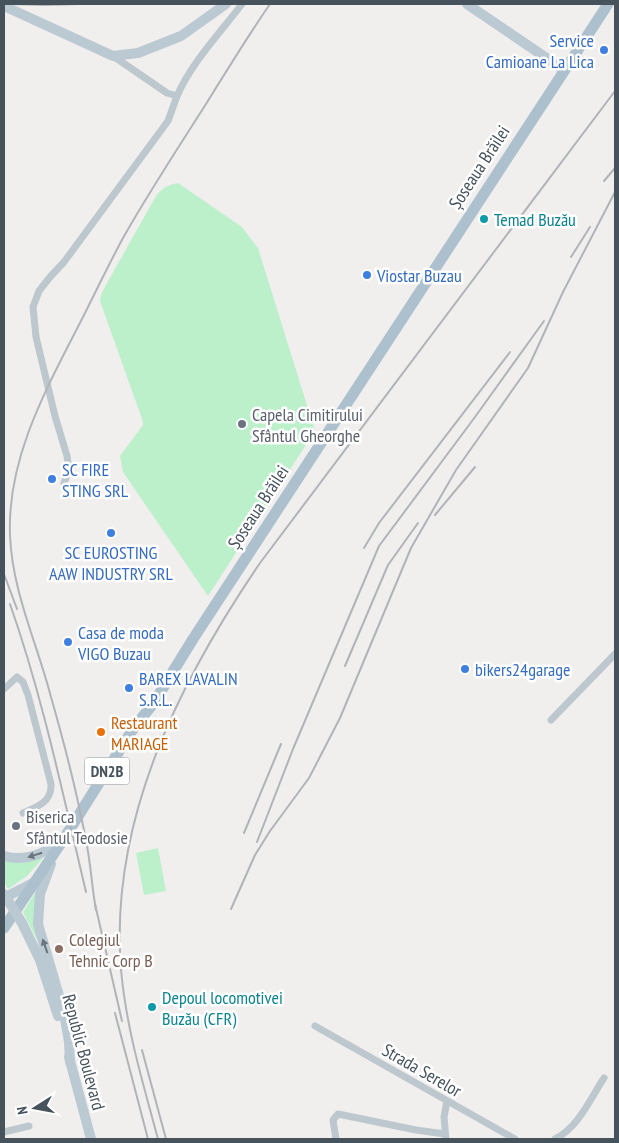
<svg xmlns="http://www.w3.org/2000/svg" width="619" height="1143" font-family="'PT Sans Narrow',sans-serif">
<style>
.green{fill:#bbf0cb}
.lines{fill:none;stroke-linecap:round;stroke-linejoin:round}
.minor{stroke:#bcc7ce;stroke-width:7}
.secondary{stroke:#bbc9d3;stroke-width:10}
.primary{stroke:#adc0ce;stroke-width:11}
.rail{stroke:#b0b4b9;stroke-width:2}
.secondary-bridge{stroke:#bbc9d3;stroke-width:10}
.oneway{fill:#697680}
.shop-dot{fill:#3f7fe0;stroke:#fff;stroke-width:2}
.culture-dot{fill:#0f9aa8;stroke:#fff;stroke-width:2}
.worship-dot{fill:#6b7280;stroke:#fff;stroke-width:2}
.food-dot{fill:#e8710a;stroke:#fff;stroke-width:2}
.education-dot{fill:#8d6e63;stroke:#fff;stroke-width:2}
.labels{text-anchor:middle;dominant-baseline:central;stroke-width:5;stroke-linejoin:round;paint-order:stroke}
.shield{fill:#fff;stroke:#7e878d;stroke-width:1}
.shield-label{font-size:16px;font-weight:bold;fill:#46535c}
.shop-label{font-size:18px;fill:#366cbe;stroke:#fff;text-anchor:start}
.street-label{font-size:18px;fill:#46535c;stroke:#fff}
.culture-label{font-size:18px;fill:#0d838f;stroke:#fff;text-anchor:start}
.worship-label{font-size:18px;fill:#5b616d;stroke:#fff;text-anchor:start}
.food-label{font-size:18px;fill:#c56008;stroke:#fff;text-anchor:start}
.education-label{font-size:18px;fill:#785e54;stroke:#fff;text-anchor:start}
</style>
<rect width="100%" height="100%" fill="#f1eeee"/>
<g class="green">
<path d="M178 183 242 227 258 248 315 431 208 596 123 472 120 456 143 425 142 419 100 301 101 295 107 283 156 196C162 188 168 185 178 183Z"/>
<polygon points="158,848 166,891 144,895 136,853"/>
<polygon points="44,857 27,876 8,889 4,881 4,861 32,861"/>
<polygon points="37,892 38,942 23,912 35,893"/>
</g>
<g class="lines">
<g class="minor">
<polyline points="113,56 167,93 177,96"/>
<path d="M64 483 69 470 67 456 55 416 36 337 33 307 39 291 50 277 64 262 168 121C171 113 174 104 177 96 192 62 220 33 242 4"/>
<path d="M4 689 17 677 23 682 28 695 51 784C52 802 37 807 23 813"/>
<polyline points="551,720 615,654"/>
<polyline points="315,1026 515,1139"/>
<polyline points="4,1132 29,1126"/>
<polyline points="336,1139 333,1120 338,1114 416,1130 445,1134"/>
<polyline points="446,1139 444,1117 447,1101"/>
<path d="M555 1139C579 1127 590 1099 604 1078"/>
</g>
<g class="secondary">
<polyline points="467,4 564,70"/>
<polyline points="4,6 113,56 138,53 181,36 226,4"/>
<path d="M4 856C26 862 43 854 60 842"/>
<polyline points="51,864 40,894 38,924 64,1013 69,1042 70,1062"/>
<polyline points="4,898 35,882"/>
<polyline points="40,960 58,1016"/>
<polyline points="69,1057 91,1139"/>
</g>
<polyline class="primary" points="4,928 63,840 135,726 153,704 193,639 608,4"/>
<g class="rail">
<polyline points="12,4 45,5 79,4"/>
<polyline points="604,181 615,168"/>
<polyline points="571,257 590,227"/>
<polyline points="435,515 475,467"/>
<polyline points="364,548 379,523 510,352"/>
<polyline points="4,574 17,609"/>
<path d="M10 604C43 698 63 795 86 892"/>
<polyline points="345,666 388,565 418,523"/>
<polyline points="244,833 281,744"/>
<polyline points="257,842 293,749 379,546 475,417 544,321"/>
<polyline points="95,904 122,1021"/>
<polyline points="231,909 255,855 270,831 309,778 340,718 411,548 456,470 528,368 563,292 615,192"/>
<path d="M96 910C92 888 91 867 87 846 78 796 65 746 51 697 37 643 12 591 10 535 7 456 48 386 83 317 96 291 109 264 123 238 149 192 178 148 206 104 227 70 248 36 270 4"/>
<polyline points="115,1013 148,1139"/>
<polyline points="142,1050 166,1139"/>
<path d="M158 1139C143 1083 126 1028 121 969 109 821 179 682 260 563L615 91"/>
</g>
<polyline class="secondary-bridge" points="4,894 22,923 40,960"/>
</g>
<defs><path id="oneway-solid" d="M-6-.8H1V-3.2L6.5 0L1 3.2V.8H-6Z" transform="scale(1.25)"/></defs>
<g class="oneway">
<use href="#oneway-solid" transform="translate(35 855) rotate(162)"/>
<use href="#oneway-solid" transform="translate(45 946) rotate(-109)"/>
</g>
<g class="shop-dot">
<circle cx="604" cy="50" r="5"/>
<circle cx="367" cy="275" r="5"/>
<circle cx="52" cy="479" r="5"/>
<circle cx="111" cy="533" r="5"/>
<circle cx="68" cy="642" r="5"/>
<circle cx="465" cy="669" r="5"/>
<circle cx="129" cy="688" r="5"/>
</g>
<g class="culture-dot">
<circle cx="484" cy="219" r="5"/>
<circle cx="152" cy="1007" r="5"/>
</g>
<g class="worship-dot">
<circle cx="242" cy="424" r="5"/>
<circle cx="16" cy="826" r="5"/>
</g>
<circle class="food-dot" cx="101" cy="732" r="5"/>
<circle class="education-dot" cx="59" cy="949" r="5"/>
<g class="labels">
<rect class="shield" x="84.5" y="757.5" width="45" height="27" rx="4"/>
<g class="shield-label">
<text x="107" y="771">DN2B</text>
</g>
<g class="shop-label">
<text x="594" y="40" text-anchor="end">Service<tspan x="594" dy="21">Camioane La Lica</tspan></text>
<text x="377" y="275">Viostar Buzau</text>
<text x="62" y="469">SC FIRE<tspan x="62" dy="21">STING SRL</tspan></text>
<text x="111" y="552" text-anchor="middle">SC EUROSTING<tspan x="111" dy="21">AAW INDUSTRY SRL</tspan></text>
<text x="78" y="632">Casa de moda<tspan x="78" dy="21">VIGO Buzau</tspan></text>
<text x="475" y="669">bikers24garage</text>
<text x="139" y="678">BAREX LAVALIN<tspan x="139" dy="21">S.R.L.</tspan></text>
</g>
<g class="street-label">
<text transform="translate(479 167) rotate(-57)">Șoseaua Brăilei</text>
<text transform="translate(258 507) rotate(-57)">Șoseaua Brăilei</text>
<text transform="translate(84 1052) rotate(75)">Republic Boulevard</text>
<text transform="translate(422 1070) rotate(30)">Strada Serelor</text>
</g>
<g class="culture-label">
<text x="494" y="219">Temad Buzău</text>
<text x="162" y="997">Depoul locomotivei<tspan x="162" dy="21">Buzău (CFR)</tspan></text>
</g>
<g class="worship-label">
<text x="252" y="414">Capela Cimitirului<tspan x="252" dy="21">Sfântul Gheorghe</tspan></text>
<text x="26" y="816">Biserica<tspan x="26" dy="21">Sfântul Teodosie</tspan></text>
</g>
<g class="food-label">
<text x="111" y="722">Restaurant<tspan x="111" dy="21">MARIAGE</tspan></text>
</g>
<g class="education-label">
<text x="69" y="939">Colegiul<tspan x="69" dy="21">Tehnic Corp B</tspan></text>
</g>
</g>
<rect width="619" height="1143" fill="none" stroke="#46535c" stroke-width="10"/>
<g transform="translate(35 1108) rotate(259)" stroke="#ffffff" stroke-width="4" paint-order="stroke">
<path d="M0-4L9 19L0 12L-9 19Z" fill="#46535c"/>
<text y="-8" font-size="14" font-weight="bold" text-anchor="middle" fill="#46535c">N</text>
</g>
</svg>
